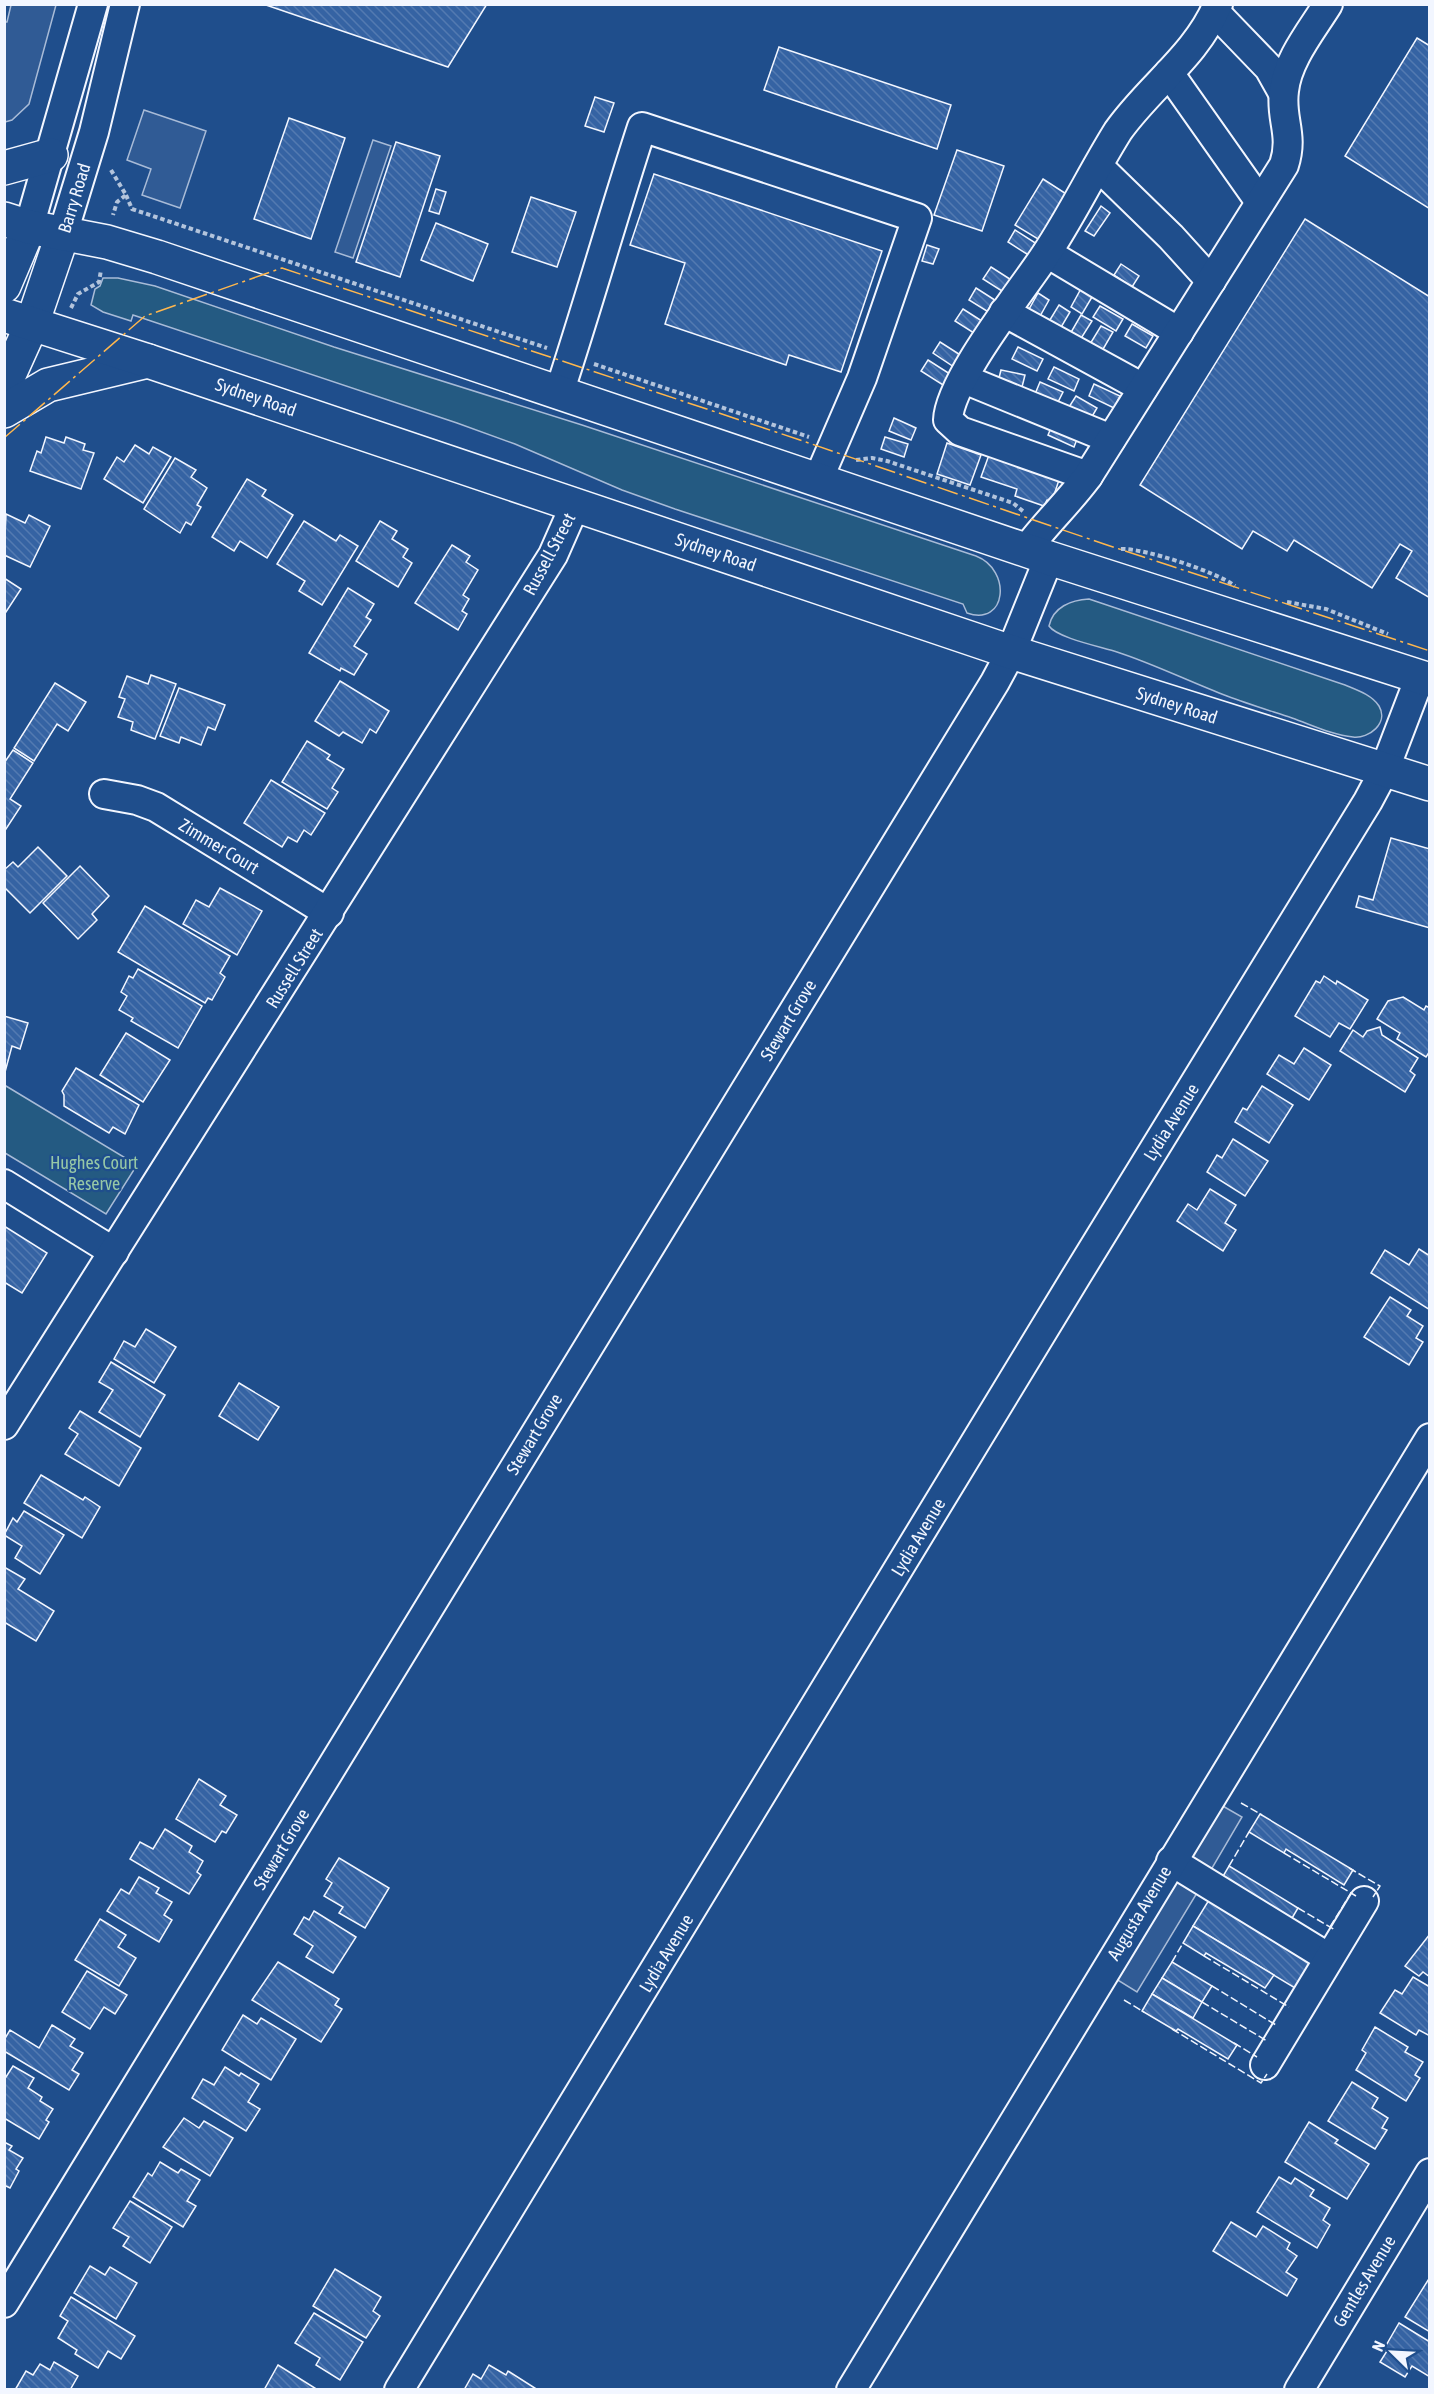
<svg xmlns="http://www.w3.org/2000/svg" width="1434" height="2394" font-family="'Asap Condensed',sans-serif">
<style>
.green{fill:#245a82;stroke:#a8bbd7;stroke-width:1.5}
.parking{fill:#305b95;stroke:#a8bbd7;stroke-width:1.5}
.building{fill:url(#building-back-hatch);stroke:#f2f6ff;stroke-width:1.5}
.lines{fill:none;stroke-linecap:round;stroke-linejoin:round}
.minor-casing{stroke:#f2f6ff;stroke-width:32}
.major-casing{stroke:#f2f6ff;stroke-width:36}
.highway-casing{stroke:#f2f6ff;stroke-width:36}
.path{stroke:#b3c4dc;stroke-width:4;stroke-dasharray:4.5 3;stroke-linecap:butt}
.minor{stroke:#1f4e8c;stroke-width:28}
.major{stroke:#1f4e8c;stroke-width:33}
.highway{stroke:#1f4e8c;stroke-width:33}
.fence{stroke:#f2f6ff;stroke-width:1.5;stroke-dasharray:8 3;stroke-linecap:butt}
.power{stroke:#ffb74d;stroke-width:1.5;stroke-dasharray:21 4.5 3 4.5;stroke-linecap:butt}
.labels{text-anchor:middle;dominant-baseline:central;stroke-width:4.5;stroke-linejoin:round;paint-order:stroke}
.street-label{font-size:18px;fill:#f2f6ff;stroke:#1f4e8c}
.park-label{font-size:18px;fill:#97c8a6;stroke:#1f4e8c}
</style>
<defs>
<pattern id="building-back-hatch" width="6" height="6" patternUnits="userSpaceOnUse" patternTransform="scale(1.5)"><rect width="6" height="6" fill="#3563a3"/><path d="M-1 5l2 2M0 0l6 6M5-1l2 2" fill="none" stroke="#537ab1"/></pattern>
</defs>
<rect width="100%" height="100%" fill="#1f4e8c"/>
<g class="green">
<path d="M103 278H118L155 286 334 347 582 425 976 556C1012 570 1007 627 967 613L963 604 675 509 622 490 515 444 457 423 133 315 131 321 103 312 91 305 95 289 100 286Z"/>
<path d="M1089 599 1345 685C1357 690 1372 695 1379 706 1389 723 1369 739 1353 737 1332 735 1312 725 1292 718 1271 711 1248 704 1227 696 1190 682 1154 664 1117 652 1102 647 1057 638 1049 626 1053 607 1071 600 1089 599Z"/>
<polygon points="6,1086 137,1165 106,1214 5,1153 4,1089"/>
</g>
<g class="parking">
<polygon points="11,5 56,5 29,104 12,120 5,122 5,22 7,22"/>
<polygon points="144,110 206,131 180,208 142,195 151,169 127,160"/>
<polygon points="373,140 391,146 353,258 335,252"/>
<polygon points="1221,1805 1242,1817 1208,1875 1187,1862"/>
<polygon points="1179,1875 1200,1888 1137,1992 1116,1979"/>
</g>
<g class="building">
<polygon points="263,4 487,4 448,67"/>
<polygon points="1417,38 1430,46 1430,209 1345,156"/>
<polygon points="779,47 951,105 937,149 764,90"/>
<polygon points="595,97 614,103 604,132 585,126"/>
<polygon points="289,118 345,138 311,239 254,219"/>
<polygon points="396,142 440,156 400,277 356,262"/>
<polygon points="957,150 1004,166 982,231 934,215"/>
<polygon points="654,174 882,251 841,372 789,355 786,365 665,324 685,263 630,245"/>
<polygon points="1043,179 1071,197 1043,242 1015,225"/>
<polygon points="436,189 446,192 439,214 429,211"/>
<polygon points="531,197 576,212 557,267 512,252"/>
<polygon points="1101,206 1110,213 1094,236 1085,231"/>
<polygon points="1305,219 1430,297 1430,598 1396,578 1412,551 1400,544 1372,588 1294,540 1287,551 1253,531 1242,549 1140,485"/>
<polygon points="436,223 488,244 473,281 421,260"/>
<polygon points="1015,230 1037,244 1030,256 1008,242"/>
<polygon points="927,245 939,249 933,264 922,261"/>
<polygon points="1121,264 1139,276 1132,287 1114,275"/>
<polygon points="991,267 1013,281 1005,293 983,279"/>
<polygon points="1083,285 1095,292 1082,314 1071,307"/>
<polygon points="976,288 998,302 990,313 969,300"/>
<polygon points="1038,293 1049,300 1039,318 1028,311"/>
<polygon points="1059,305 1070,312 1060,329 1048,323"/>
<polygon points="1100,306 1123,319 1116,331 1093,317"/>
<polygon points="963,309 985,323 977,335 955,321"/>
<polygon points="1081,315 1092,321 1080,340 1070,334"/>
<polygon points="1132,324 1153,336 1146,348 1125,336"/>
<polygon points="1101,326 1113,332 1102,351 1090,344"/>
<polygon points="940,342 962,356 954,367 933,353"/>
<polygon points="1018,347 1043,359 1037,371 1012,359"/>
<polygon points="928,360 950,374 943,385 921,371"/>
<polygon points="1054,367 1079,379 1074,391 1048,379"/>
<polygon points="1001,370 1025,375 1022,387 998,382"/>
<polygon points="1040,382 1063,392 1057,404 1035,394"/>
<polygon points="1094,384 1120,396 1114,408 1089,396"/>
<polygon points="1076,396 1097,408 1090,420 1069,407"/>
<polygon points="894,418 916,428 911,440 889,431"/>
<polygon points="1053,423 1079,434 1074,447 1048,435"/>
<polygon points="46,437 64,443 66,437 85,444 83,450 94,453 81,489 30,471 37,451 41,453"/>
<polygon points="885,437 908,444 904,457 881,449"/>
<polygon points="947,443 981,455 970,485 937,474"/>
<polygon points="135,445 149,454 153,447 171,457 143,503 104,479 117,457 124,462"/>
<polygon points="989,455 1059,480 1052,501 1047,500 1044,506 1015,496 1017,489 981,477"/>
<polygon points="175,458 196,470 191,477 207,488 197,505 201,507 191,525 186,522 180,533 144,509"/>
<polygon points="247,479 266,490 262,496 293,515 267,558 240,541 234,551 212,537"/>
<polygon points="6,514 25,523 29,515 50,526 30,567 4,555"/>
<polygon points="304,521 336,541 340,535 358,546 322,605 299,591 305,581 277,564"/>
<polygon points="380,521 397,531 392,539 408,549 403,557 412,563 398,587 356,561"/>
<polygon points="452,545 470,556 466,562 478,570 463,595 469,599 462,611 467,614 458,630 415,603"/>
<polygon points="4,578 21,589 4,615"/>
<polygon points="348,588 374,604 366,617 371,620 354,646 367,654 354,675 341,668 340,671 309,653"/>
<polygon points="151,675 176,684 155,739 131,730 133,722 118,717 125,699 119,697 127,676 148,684"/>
<polygon points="340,681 389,711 376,733 370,729 362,743 343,732 339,736 315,721"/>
<polygon points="55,683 86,702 68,731 57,724 34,761 14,748"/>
<polygon points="179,688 225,705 215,730 208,727 201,745 181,737 179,743 160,736"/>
<polygon points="307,741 330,755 327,759 344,769 332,788 338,792 327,809 282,782"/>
<polygon points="13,750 33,763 10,799 21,806 4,832 4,763"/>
<polygon points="271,780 325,813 311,835 304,830 297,842 288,837 282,847 244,823"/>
<polygon points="1391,838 1430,849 1430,928 1356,907 1359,896 1373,900"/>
<polygon points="38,847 67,876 30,913 4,887 4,870 13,862 18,867"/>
<polygon points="80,866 109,896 92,914 97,920 78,939 43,903"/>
<polygon points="220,888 262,911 237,955 183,924 196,900 209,907"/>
<polygon points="145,906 230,956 220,973 225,977 212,1000 208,998 205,1003 118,952"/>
<polygon points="138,969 202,1006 178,1048 131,1021 133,1018 119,1010 127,996 121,992 129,976 133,978"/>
<polygon points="1324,976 1336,984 1337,981 1368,1000 1350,1029 1339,1023 1330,1037 1295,1016 1316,981 1320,983"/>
<polygon points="1403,997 1424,1010 1426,1006 1430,1008 1430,1051 1426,1057 1397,1039 1400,1033 1377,1019 1388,1001"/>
<polygon points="4,1016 28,1023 20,1049 12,1046 5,1072"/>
<polygon points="1380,1027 1382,1035 1418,1058 1410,1071 1415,1075 1405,1092 1340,1051 1353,1030 1363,1037 1367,1031"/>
<polygon points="126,1033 170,1060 143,1102 100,1075"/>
<polygon points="1304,1048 1331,1065 1309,1100 1267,1074 1279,1055 1294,1064"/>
<polygon points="76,1068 139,1105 125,1134 113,1127 109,1133 64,1106 64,1095 62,1091"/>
<polygon points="1262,1086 1293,1105 1269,1143 1235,1122 1243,1108 1247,1110"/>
<polygon points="1233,1139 1268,1161 1245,1196 1207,1172 1217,1155 1222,1158"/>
<polygon points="1210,1189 1236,1205 1225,1223 1236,1230 1223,1251 1177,1221 1188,1204 1197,1210"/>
<polygon points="4,1226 47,1253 22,1293 4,1282"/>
<polygon points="1419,1249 1430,1256 1430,1310 1371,1273 1385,1250 1409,1265"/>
<polygon points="1390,1297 1411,1310 1407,1316 1423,1326 1416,1338 1423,1342 1409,1365 1364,1337"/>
<polygon points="146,1329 176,1347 154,1383 114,1359 124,1341 135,1347"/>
<polygon points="111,1362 165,1395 140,1437 99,1412 113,1390 99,1382"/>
<polygon points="239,1383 279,1407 258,1440 219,1416"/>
<polygon points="80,1411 141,1448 119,1486 65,1454 78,1434 69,1428"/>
<polygon points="41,1475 83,1500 85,1497 100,1507 82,1538 24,1503"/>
<polygon points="24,1511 64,1535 40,1574 15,1558 22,1546 4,1535 13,1518 17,1522"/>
<polygon points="4,1567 25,1579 18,1589 54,1611 36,1641 4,1622"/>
<polygon points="199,1779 226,1796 220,1805 237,1815 226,1833 222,1831 215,1842 176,1819"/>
<polygon points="1260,1814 1353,1870 1344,1885 1286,1849 1284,1853 1249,1832"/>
<polygon points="165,1829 192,1846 189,1852 203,1861 197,1872 201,1875 189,1894 130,1859 140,1842 153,1849"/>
<polygon points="339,1858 389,1888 365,1928 339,1913 343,1907 324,1896 332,1883 326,1879"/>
<polygon points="1229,1866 1298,1908 1288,1925 1219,1883"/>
<polygon points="139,1877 159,1888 156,1893 172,1902 164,1915 172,1920 159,1942 107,1911 121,1889 129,1894"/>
<polygon points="1212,1895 1309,1954 1313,1970 1300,1991 1193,1926"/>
<polygon points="314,1911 356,1937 333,1973 306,1957 313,1946 294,1934 304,1917 309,1920"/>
<polygon points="100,1919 126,1935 118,1947 136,1958 119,1986 75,1960"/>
<polygon points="1193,1926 1274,1975 1265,1988 1206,1953 1204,1956 1183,1943"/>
<polygon points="1430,1934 1430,1977 1423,1972 1419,1976 1405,1966"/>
<polygon points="278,1962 339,1999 335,2005 342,2009 321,2042 252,2000"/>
<polygon points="1172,1962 1212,1986 1202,2002 1162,1978"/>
<polygon points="87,1971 127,1995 115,2014 104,2007 90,2029 62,2012"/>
<polygon points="1413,1977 1430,1987 1430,2036 1419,2030 1416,2035 1380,2013 1395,1990 1402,1994"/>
<polygon points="1162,1978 1202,2002 1193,2018 1152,1994"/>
<polygon points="1152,1994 1237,2045 1228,2059 1178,2029 1176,2031 1142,2011"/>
<polygon points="243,2015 257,2024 261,2018 296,2039 271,2080 222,2050"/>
<polygon points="52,2025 75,2039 70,2046 83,2053 72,2070 79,2074 69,2090 4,2051 4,2040 10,2030 39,2048"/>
<polygon points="1375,2027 1408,2047 1405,2052 1423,2062 1415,2075 1420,2078 1406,2101 1356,2070 1366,2053 1362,2050"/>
<polygon points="13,2066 34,2078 28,2088 42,2097 40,2101 53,2109 46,2120 49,2122 39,2139 4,2118 4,2080"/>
<polygon points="225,2067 239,2076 241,2073 259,2084 248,2102 260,2109 246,2131 192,2098 203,2079 214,2085"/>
<polygon points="1352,2082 1378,2098 1372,2108 1388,2118 1382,2128 1387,2130 1375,2149 1328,2121"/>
<polygon points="184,2118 199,2128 204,2121 233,2138 210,2176 163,2147"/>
<polygon points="1309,2122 1338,2140 1335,2143 1369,2164 1347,2199 1285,2162"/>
<polygon points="4,2142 12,2146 9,2150 23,2158 16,2169 19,2171 10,2188 4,2185"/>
<polygon points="160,2162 178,2173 181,2169 200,2180 187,2201 196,2206 183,2227 133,2197 148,2173 152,2176"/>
<polygon points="1279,2177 1291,2184 1295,2178 1314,2190 1310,2196 1330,2208 1323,2220 1330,2225 1317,2248 1257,2212"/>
<polygon points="130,2201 172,2227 150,2263 123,2246 129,2237 113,2228"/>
<polygon points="1231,2222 1256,2237 1263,2226 1290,2243 1287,2249 1297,2256 1286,2272 1297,2279 1287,2296 1213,2251"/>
<polygon points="90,2266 105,2275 110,2267 137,2283 116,2319 74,2293"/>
<polygon points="335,2269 381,2297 373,2311 380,2316 366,2338 313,2306"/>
<polygon points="1430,2277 1430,2332 1405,2317"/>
<polygon points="71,2297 135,2336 121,2359 108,2351 98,2368 75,2354 77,2350 58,2338 68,2321 60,2316"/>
<polygon points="314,2313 363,2342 340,2380 316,2365 320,2358 295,2343"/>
<polygon points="1399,2323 1430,2342 1430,2377 1412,2366 1405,2377 1380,2362 1387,2351 1384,2349"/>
<polygon points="54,2362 78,2376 70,2390 15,2390 26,2371 33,2375 40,2364 50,2370"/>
<polygon points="278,2365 318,2390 264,2390"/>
<polygon points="489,2365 506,2375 508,2371 538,2390 464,2390 473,2374 481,2379"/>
</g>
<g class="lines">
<g class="minor-casing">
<g id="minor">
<polyline points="1215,12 1269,68 1283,93"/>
<polyline points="1169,73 1260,202"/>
<polyline points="1098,166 1171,237 1211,281"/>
<polyline points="29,227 93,4"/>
<polyline points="63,233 94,132 125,4"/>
<polyline points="1047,253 1179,332"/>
<polyline points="1004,312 1143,388"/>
<polyline points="964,379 1111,439"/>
<path d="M559 393C588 305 613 216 642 127L917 218 862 378 818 480"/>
<path d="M1088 476 960 431 948 420C949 381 1023 289 1046 254 1072 215 1093 171 1118 131 1149 87 1197 55 1218 4"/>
<path d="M1026 550C1045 524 1069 502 1088 476L1284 165C1294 134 1280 119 1284 91 1287 60 1312 30 1328 4"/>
<polyline points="104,794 137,800 156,807 329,913"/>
<polyline points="4,1184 114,1252"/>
<polyline points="4,1425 553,555 575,505"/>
<polyline points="1171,1861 1329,1958"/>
<polyline points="1265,2065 1364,1901"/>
<polyline points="4,2303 995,682 1011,652 1049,558"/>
<polyline points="399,2390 1077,1275 1368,801 1384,771 1420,677"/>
<polyline points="851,2390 1430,1438"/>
<polyline points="1299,2390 1430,2173"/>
</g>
</g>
<g class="major-casing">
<g id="major">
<polyline points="4,286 29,227"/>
<polyline points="4,386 32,324 63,233"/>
<polyline points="4,411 48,385 148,361"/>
</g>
</g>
<g class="highway-casing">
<g id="highway">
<polyline points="4,168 51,155"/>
<polyline points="4,219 29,227 107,242 157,257 1049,558 1430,680"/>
<polyline points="4,315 148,361 1011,652 1430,784"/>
</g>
</g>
<g class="path">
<polyline points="111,170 126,195 117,202 113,215"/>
<polyline points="126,195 132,209 547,348"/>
<polyline points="71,308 78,294 99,282 101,270"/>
<polyline points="594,364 809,437"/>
<polyline points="856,460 872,458 887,461 1013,503 1024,512"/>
<path d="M1121 549C1144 548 1217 572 1235 586"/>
<polyline points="1287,602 1326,609 1388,634"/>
</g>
<use href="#minor" class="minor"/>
<use href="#major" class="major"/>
<use href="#highway" class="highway"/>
<g class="fence">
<polyline points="1241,1803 1262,1815"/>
<polyline points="1284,1853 1356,1896"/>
<polyline points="1229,1866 1249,1832"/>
<polyline points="1349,1868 1380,1886 1373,1897"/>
<polyline points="1298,1908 1335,1930"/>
<polyline points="1330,1927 1351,1893"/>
<polyline points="1204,1956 1289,2007"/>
<polyline points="1172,1962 1183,1943"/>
<polyline points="1212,1986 1276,2025"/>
<polyline points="1124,2000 1144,2012"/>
<polyline points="1202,2002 1267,2041"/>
<polyline points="1172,2029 1261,2083 1267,2074"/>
<polyline points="1234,2043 1257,2057"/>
</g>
<polyline class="power" points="4,438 145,316 282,268 797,439 1104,544 1430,651"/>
</g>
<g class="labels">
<g class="street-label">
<text transform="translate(74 198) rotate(-73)">Barry Road</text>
<text transform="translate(256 397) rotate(19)">Sydney Road</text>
<text transform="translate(716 552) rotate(19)">Sydney Road</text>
<text transform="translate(549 554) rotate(-62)">Russell Street</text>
<text transform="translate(1177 705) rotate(18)">Sydney Road</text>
<text transform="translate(219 846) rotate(31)">Zimmer Court</text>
<text transform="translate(294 968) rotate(-58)">Russell Street</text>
<text transform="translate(788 1020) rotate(-59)">Stewart Grove</text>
<text transform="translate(1171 1122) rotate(-58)">Lydia Avenue</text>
<text transform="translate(534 1434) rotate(-59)">Stewart Grove</text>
<text transform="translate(918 1537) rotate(-59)">Lydia Avenue</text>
<text transform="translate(281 1849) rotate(-59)">Stewart Grove</text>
<text transform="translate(1139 1913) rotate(-59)">Augusta Avenue</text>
<text transform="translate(666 1953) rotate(-59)">Lydia Avenue</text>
<text transform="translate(1364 2281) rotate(-59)">Gentles Avenue</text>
</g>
<g class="park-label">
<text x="94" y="1162">Hughes Court<tspan x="94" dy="21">Reserve</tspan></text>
</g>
</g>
<rect width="1434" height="2394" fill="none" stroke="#f2f6ff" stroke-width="12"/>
<g transform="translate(1392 2352) rotate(294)" stroke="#1f4e8c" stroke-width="4.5" paint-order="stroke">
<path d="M0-4.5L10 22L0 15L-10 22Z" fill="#f2f6ff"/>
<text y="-9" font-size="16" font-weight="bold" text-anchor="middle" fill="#f2f6ff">N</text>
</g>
</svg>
